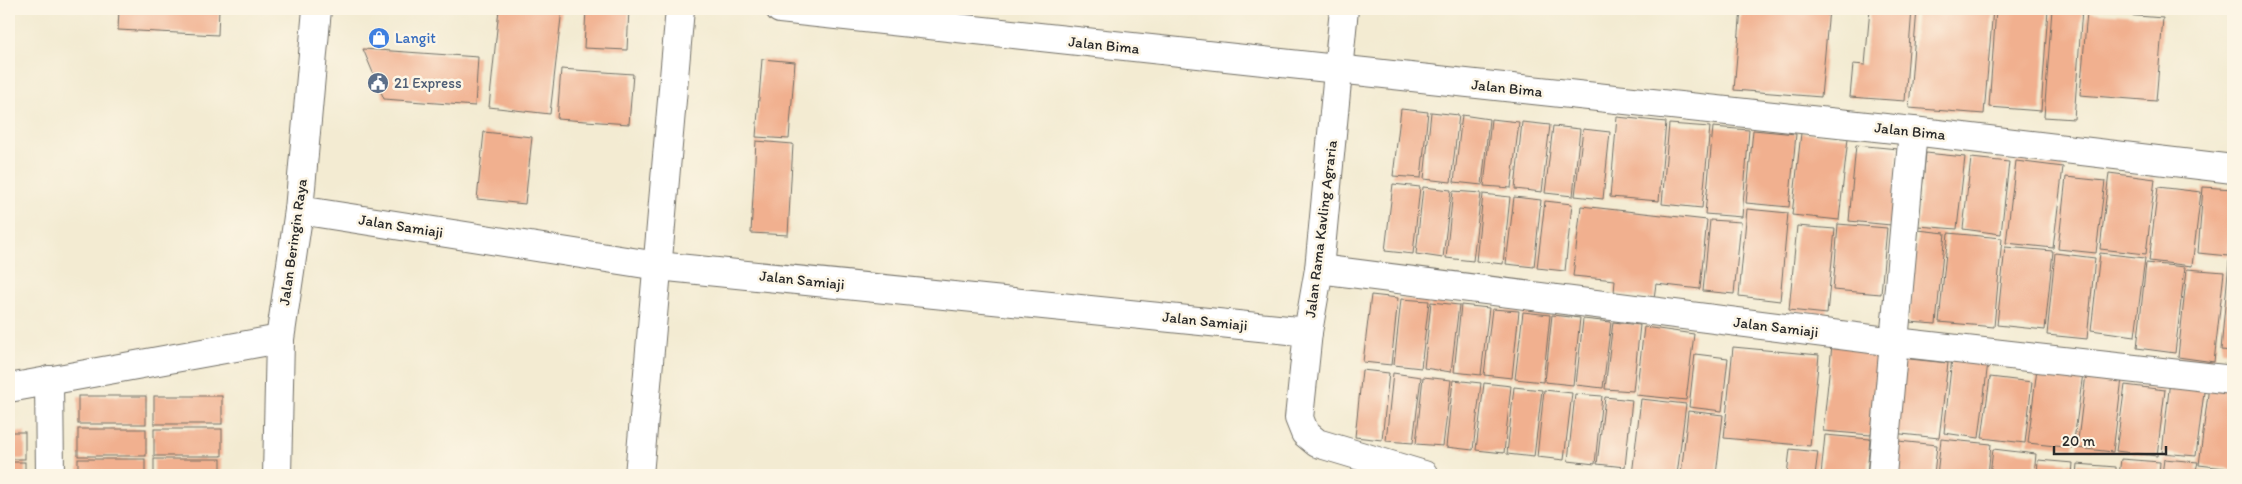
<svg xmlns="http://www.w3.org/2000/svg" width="2242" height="484" font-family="Itim,sans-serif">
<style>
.building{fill:#f1b08f}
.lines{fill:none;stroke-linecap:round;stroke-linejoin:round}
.minor-casing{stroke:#716e65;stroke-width:30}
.minor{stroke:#fff;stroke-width:28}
.labels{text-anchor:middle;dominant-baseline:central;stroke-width:5;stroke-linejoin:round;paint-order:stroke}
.shop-label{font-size:15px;fill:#366cbe;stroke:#fcf5e5;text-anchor:start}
.street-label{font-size:15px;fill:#2b2b2b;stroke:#fcf5e5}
.service-label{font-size:15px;fill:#4e5e75;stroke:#fcf5e5;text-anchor:start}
</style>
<rect width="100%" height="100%" fill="#fcf5e5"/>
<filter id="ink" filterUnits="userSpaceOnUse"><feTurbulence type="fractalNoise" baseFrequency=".02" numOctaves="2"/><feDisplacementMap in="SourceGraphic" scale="10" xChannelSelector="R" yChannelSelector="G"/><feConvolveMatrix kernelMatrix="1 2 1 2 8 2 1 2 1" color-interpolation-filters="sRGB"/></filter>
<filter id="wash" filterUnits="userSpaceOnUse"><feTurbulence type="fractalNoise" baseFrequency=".0096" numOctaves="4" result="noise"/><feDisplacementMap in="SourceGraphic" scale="20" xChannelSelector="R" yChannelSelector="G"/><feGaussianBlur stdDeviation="1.12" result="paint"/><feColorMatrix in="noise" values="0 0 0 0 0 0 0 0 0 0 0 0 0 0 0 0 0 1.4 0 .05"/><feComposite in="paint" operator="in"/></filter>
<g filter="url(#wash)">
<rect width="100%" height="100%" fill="#f3ebd2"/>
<g id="blocks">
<g class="building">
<polygon points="119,9 219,9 218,35 118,30"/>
<polygon points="499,9 562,9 550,114 489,107"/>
<polygon points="586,9 629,9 627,50 584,48"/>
<polygon points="1741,9 1829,9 1821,97 1734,90"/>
<polygon points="1870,9 1912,9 1905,101 1850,97 1853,64 1865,65"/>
<polygon points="1917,9 1993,9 1984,114 1909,108"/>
<polygon points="1996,9 2048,9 2041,111 1989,107"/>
<polygon points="2052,9 2082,9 2074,119 2044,117"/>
<polygon points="2087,12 2163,18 2156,101 2080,95"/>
<polygon points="363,49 478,57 475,106 384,99"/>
<polygon points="762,59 795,62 789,139 756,137"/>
<polygon points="561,69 633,74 629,124 557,119"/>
<polygon points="1401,109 1428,112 1421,178 1393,176"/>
<polygon points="1431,112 1459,115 1451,182 1424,179"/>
<polygon points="1462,115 1489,119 1482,185 1454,182"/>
<polygon points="1617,117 1666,122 1659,201 1610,197"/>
<polygon points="1491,119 1519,122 1511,188 1484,186"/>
<polygon points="1522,122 1550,125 1542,192 1515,189"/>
<polygon points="1669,124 1710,127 1702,208 1662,204"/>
<polygon points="1553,126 1580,129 1573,196 1545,193"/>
<polygon points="1713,127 1749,130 1742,217 1705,214"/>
<polygon points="1583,129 1610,132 1603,199 1575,196"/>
<polygon points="1753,130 1796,134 1789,207 1746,203"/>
<polygon points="484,132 532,137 525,204 477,199"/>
<polygon points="1801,133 1848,138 1839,220 1792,215"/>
<polygon points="756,141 793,144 788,235 751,233"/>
<polygon points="1856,145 1898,149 1891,225 1849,221"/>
<polygon points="1926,153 1965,157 1957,229 1918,226"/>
<polygon points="1971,158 2009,162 2001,234 1963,229"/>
<polygon points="2016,161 2063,167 2053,248 2006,243"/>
<polygon points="2109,173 2155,179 2146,254 2100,249"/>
<polygon points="2066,177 2105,181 2096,253 2058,249"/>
<polygon points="1393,184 1420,187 1413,254 1385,251"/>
<polygon points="1423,187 1451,190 1443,258 1416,254"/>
<polygon points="2158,187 2201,192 2192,266 2149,261"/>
<polygon points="2203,187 2233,189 2228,256 2198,253"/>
<polygon points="1453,191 1481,193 1473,261 1446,258"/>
<polygon points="1483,194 1510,197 1503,264 1476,261"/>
<polygon points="1514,197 1541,200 1534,267 1506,264"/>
<polygon points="1545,201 1572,204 1565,271 1537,268"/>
<polygon points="1581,206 1707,220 1700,289 1656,284 1654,298 1614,293 1615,280 1573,276"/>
<polygon points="1747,209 1788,213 1780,301 1739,296"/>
<polygon points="1710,220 1741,222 1734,294 1703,291"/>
<polygon points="1838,224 1887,228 1881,294 1833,290"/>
<polygon points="1797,226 1835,229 1827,314 1789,310"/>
<polygon points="1918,230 1945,233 1936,324 1909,322"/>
<polygon points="1948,233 2002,238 1994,327 1939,322"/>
<polygon points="2005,247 2053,251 2045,330 1997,325"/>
<polygon points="2055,253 2095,258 2087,339 2047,335"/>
<polygon points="2100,253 2145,258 2135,336 2091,330"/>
<polygon points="2229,261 2233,261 2233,351 2221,350"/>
<polygon points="2146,263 2185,267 2175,353 2137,348"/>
<polygon points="2187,269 2224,272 2214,362 2178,357"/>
<polygon points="1371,295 1398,298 1391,365 1363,362"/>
<polygon points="1401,299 1429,301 1421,368 1394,365"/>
<polygon points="1431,302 1459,305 1451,372 1424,368"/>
<polygon points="1461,305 1489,308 1481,375 1454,372"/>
<polygon points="1492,309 1519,311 1512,378 1484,375"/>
<polygon points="1523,312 1550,315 1543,382 1515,379"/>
<polygon points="1552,315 1580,318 1573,385 1545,382"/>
<polygon points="1583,319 1611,322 1603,388 1576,385"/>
<polygon points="1613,322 1640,325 1633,391 1605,389"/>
<polygon points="1644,327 1694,334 1686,400 1636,395"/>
<polygon points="1832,345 1880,350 1871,435 1823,431"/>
<polygon points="1733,347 1819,355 1810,446 1724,438"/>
<polygon points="1695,354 1728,358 1722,411 1689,407"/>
<polygon points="1900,358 1948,363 1939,438 1892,433"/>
<polygon points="1952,358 1988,362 1979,438 1944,433"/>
<polygon points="2037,368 2083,373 2073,448 2028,443"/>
<polygon points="1362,370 1389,373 1382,440 1355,437"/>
<polygon points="1393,373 1421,377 1413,443 1386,441"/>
<polygon points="2086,374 2122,378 2113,452 2077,448"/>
<polygon points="1423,377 1451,380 1443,446 1416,444"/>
<polygon points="1990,377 2032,382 2025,443 1982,438"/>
<polygon points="1453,380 1481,383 1473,450 1446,447"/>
<polygon points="2170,380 2205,384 2196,456 2162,453"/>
<polygon points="1484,383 1511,386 1504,453 1476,450"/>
<polygon points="2125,385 2165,390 2157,456 2116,451"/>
<polygon points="2209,386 2233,389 2233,469 2199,465"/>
<polygon points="1514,387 1542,390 1534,457 1507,454"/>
<polygon points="1544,390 1572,393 1564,460 1537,457"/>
<polygon points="1575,394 1602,396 1595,464 1568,461"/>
<rect x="78" y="396" width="68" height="28"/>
<rect x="154" y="396" width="68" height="28"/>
<polygon points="1605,397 1632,400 1625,467 1597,464"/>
<polygon points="1641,399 1686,404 1677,475 1632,475"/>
<polygon points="1688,411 1723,415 1716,475 1681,475"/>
<rect x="78" y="429" width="68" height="27"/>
<rect x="154" y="429" width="68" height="27"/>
<rect x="9" y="432" width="16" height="27"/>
<polygon points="1825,435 1870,439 1867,475 1821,475"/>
<polygon points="1941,439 1991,444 1988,475 1937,475"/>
<polygon points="1898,441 1937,445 1934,475 1894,475"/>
<polygon points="1790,449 1818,452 1815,475 1787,475"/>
<polygon points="1993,449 2036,454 2034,475 1990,475"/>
<rect x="78" y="459" width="67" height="16"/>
<rect x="154" y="459" width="67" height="16"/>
<polygon points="2121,459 2160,462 2159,475 2119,475"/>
<polygon points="2164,459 2198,462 2196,470 2233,475 2162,475"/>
<polygon points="2038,460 2073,463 2072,475 2037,475"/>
<rect x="9" y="462" width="16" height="13"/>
<polygon points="2077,464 2116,467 2116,475 2076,475"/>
</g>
</g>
</g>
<g filter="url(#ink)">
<use href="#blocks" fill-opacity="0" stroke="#716e65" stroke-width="1"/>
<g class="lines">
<g class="minor-casing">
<g id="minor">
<polyline points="780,9 1913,131 2233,169"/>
<polyline points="1344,9 1319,269 1308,332 1299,418 1305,433 1317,443 1424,475"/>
<polyline points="299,210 658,266 1308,332"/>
<polyline points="1319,269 1895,342 2233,380"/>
<polyline points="49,380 50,475"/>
<polyline points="9,388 280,339"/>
<polyline points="277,475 280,339 299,210 317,9"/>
<polyline points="639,475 680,9"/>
<polyline points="1882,475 1913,131"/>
</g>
</g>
<use href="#minor" class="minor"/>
</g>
</g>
<defs>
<g id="shop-disc" transform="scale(1.125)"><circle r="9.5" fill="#3f7fe0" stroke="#fcf5e5"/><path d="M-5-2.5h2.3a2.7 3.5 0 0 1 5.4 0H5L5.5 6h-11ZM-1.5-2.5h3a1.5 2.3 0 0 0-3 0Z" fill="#fff"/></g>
<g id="civic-disc" transform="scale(1.125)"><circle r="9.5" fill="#5c6f8a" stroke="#fcf5e5"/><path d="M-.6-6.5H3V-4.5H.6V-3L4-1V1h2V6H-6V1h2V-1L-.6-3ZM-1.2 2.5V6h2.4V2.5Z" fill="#fff"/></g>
</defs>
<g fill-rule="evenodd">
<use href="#shop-disc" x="379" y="38"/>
<use href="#civic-disc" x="378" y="83"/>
</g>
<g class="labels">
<g class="shop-label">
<text x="395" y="38">Langit</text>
</g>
<g class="street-label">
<text transform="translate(1104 45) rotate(6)">Jalan Bima</text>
<text transform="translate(1507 88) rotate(6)">Jalan Bima</text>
<text transform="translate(1910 131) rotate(6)">Jalan Bima</text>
<text transform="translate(401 226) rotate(9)">Jalan Samiaji</text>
<text transform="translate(1321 229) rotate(-83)">Jalan Rama Kavling Agraria</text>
<text transform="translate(293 242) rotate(-82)">Jalan Beringin Raya</text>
<text transform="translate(802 280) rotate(6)">Jalan Samiaji</text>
<text transform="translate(1205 321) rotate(6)">Jalan Samiaji</text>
<text transform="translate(1776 327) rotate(7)">Jalan Samiaji</text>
</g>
<g class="service-label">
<text x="394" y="83">21 Express</text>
</g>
</g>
<rect width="2242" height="484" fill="none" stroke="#fcf5e5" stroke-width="30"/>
<path d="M2054 446v8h112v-8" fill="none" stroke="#2b2b2b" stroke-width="2.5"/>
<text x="2062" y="446" font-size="15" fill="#2b2b2b" stroke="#fcf5e5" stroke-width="4" paint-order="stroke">20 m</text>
</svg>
